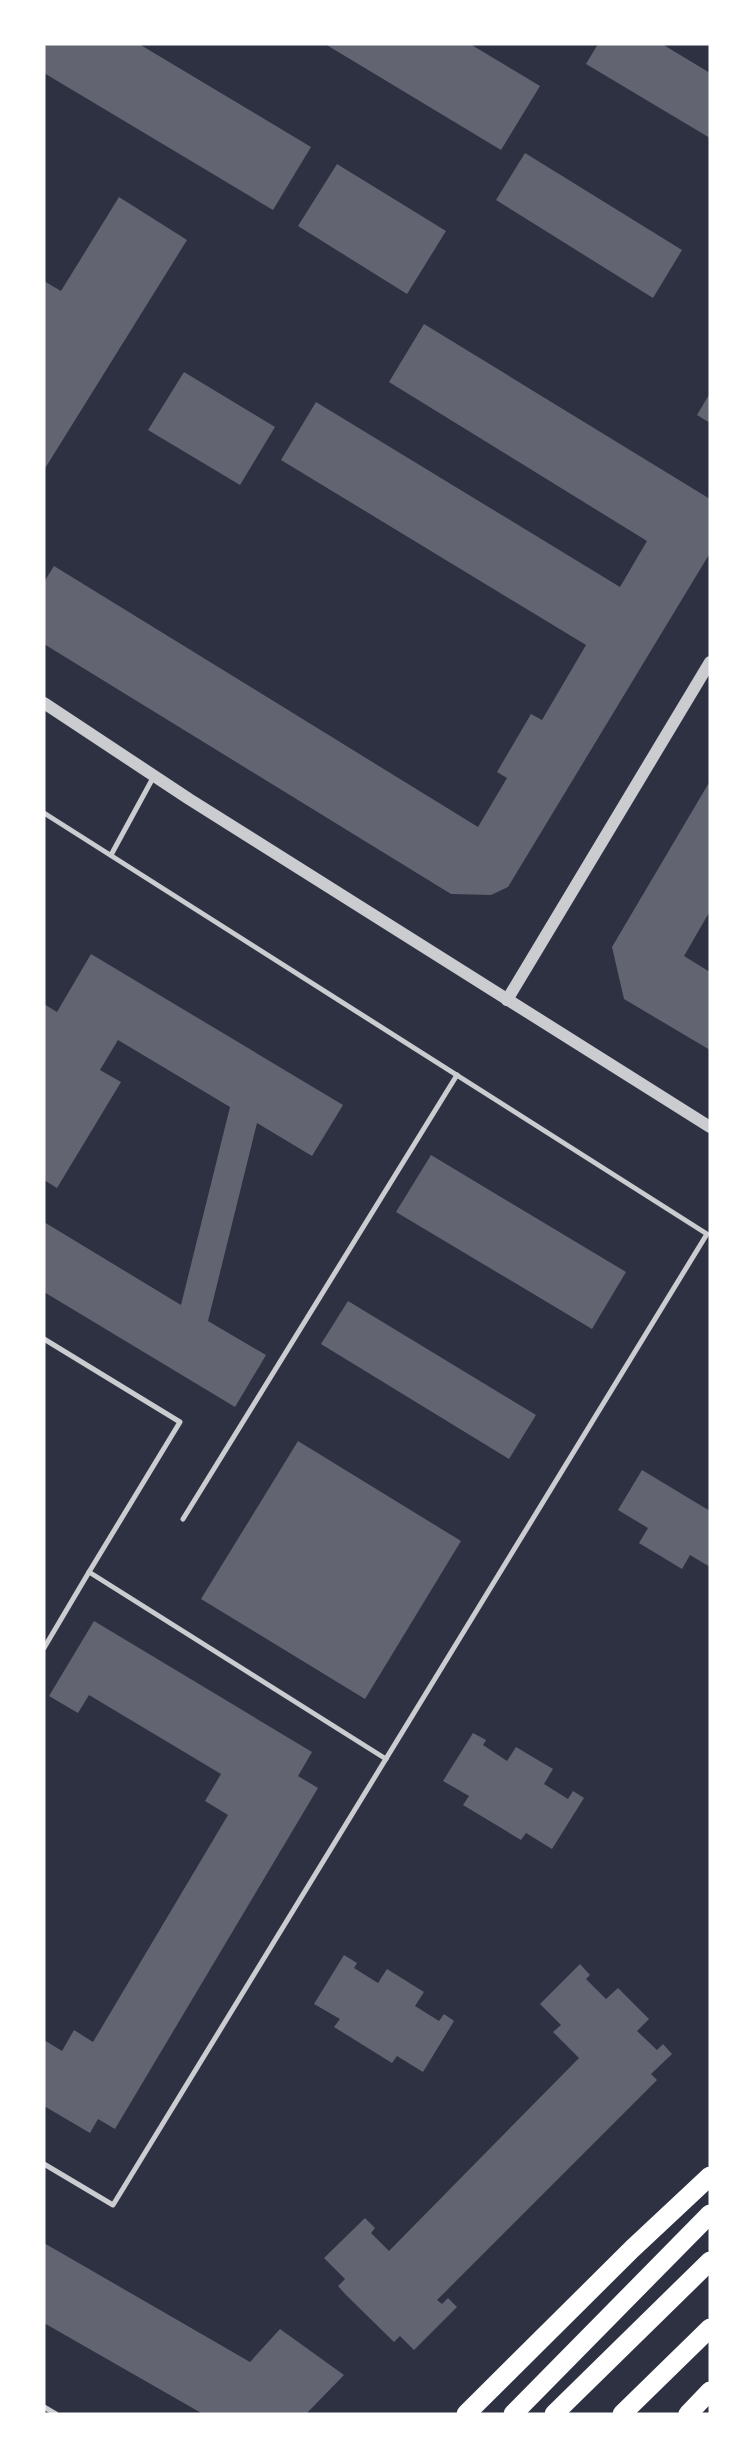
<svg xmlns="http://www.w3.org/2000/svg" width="754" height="2458" font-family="'Fira Sans Condensed',sans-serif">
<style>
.building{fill:#626471}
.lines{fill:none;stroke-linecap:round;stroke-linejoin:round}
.service{stroke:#caccd0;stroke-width:5}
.tertiary{stroke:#caccd0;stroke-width:12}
.trunk{stroke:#fff;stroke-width:19}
</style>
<rect width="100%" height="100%" fill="#2d3142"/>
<g class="building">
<polygon points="44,44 139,44 311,147 273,210 44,73"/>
<polygon points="325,44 470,44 540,86 501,150"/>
<polygon points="598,44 662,44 710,73 710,138 586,64"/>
<polygon points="525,153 682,250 653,298 496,200"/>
<polygon points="337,164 446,231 407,294 298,226"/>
<polygon points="119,197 187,240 44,470 44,281 61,291"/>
<polygon points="424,324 710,499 710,553 508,887 491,895 451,894 44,644 44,582 54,566 478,827 507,778 497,772 531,714 542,720 586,645 281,460 316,402 620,587 647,541 389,382"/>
<polygon points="184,372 275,427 240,485 148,430"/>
<polygon points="710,393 710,423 697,415"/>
<polygon points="710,781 710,911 684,956 710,972 710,1050 624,999 612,947"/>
<polygon points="91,954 343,1105 312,1156 257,1123 208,1321 266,1355 235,1407 44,1292 44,1222 181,1305 230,1107 118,1040 100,1070 121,1082 57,1188 44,1180 44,1004 57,1012"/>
<polygon points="431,1155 626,1272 592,1329 396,1212"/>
<polygon points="348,1301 536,1415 509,1459 321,1344"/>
<polygon points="298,1441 461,1541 365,1699 201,1599"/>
<polygon points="642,1470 710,1511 710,1567 690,1555 682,1569 639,1543 648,1528 618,1510"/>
<polygon points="94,1621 312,1752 298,1776 318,1788 115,2129 98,2119 90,2133 44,2106 44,2040 62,2051 74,2030 93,2042 228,1815 205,1801 221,1774 89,1695 78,1713 49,1696"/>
<polygon points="473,1733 486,1740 483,1745 507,1761 516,1747 553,1769 544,1784 568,1799 573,1791 584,1798 552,1849 526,1833 521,1840 463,1805 469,1796 443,1781"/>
<polygon points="344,1955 357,1963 354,1968 378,1983 387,1969 424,1992 415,2006 439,2021 444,2014 454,2021 423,2072 397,2056 392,2063 334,2027 340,2019 314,2004"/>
<polygon points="580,1964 590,1975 586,1979 606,1999 618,1988 649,2019 637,2031 657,2050 663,2044 672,2054 651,2074 657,2080 437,2300 442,2304 448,2298 457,2307 414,2350 400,2336 394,2342 346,2295 338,2286 345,2279 324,2258 365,2218 375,2228 371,2233 389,2251 579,2058 553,2032 561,2025 540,2004"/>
<polygon points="44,2243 250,2362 280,2329 344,2375 306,2414 203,2414 44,2323"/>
</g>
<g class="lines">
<g class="service">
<polyline points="44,813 707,1234 113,2205 44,2164"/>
<polyline points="111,855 154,776"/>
<polyline points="44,1339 180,1422 89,1572"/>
<polyline points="183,1519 457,1075"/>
<polyline points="44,1648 89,1572 386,1759"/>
<polyline points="44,2407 56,2414"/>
</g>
<g class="tertiary">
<polyline points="44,703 189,799 710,1127"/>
<polyline points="507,1000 710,662"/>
</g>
<g class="trunk">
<polyline points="466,2414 632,2249 710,2176"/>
<polyline points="513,2414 710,2214"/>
<polyline points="554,2414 710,2261"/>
<polyline points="622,2414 710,2328"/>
<polyline points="688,2414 710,2391"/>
</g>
</g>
<rect width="754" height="2458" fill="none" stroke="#ffffff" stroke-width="91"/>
</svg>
